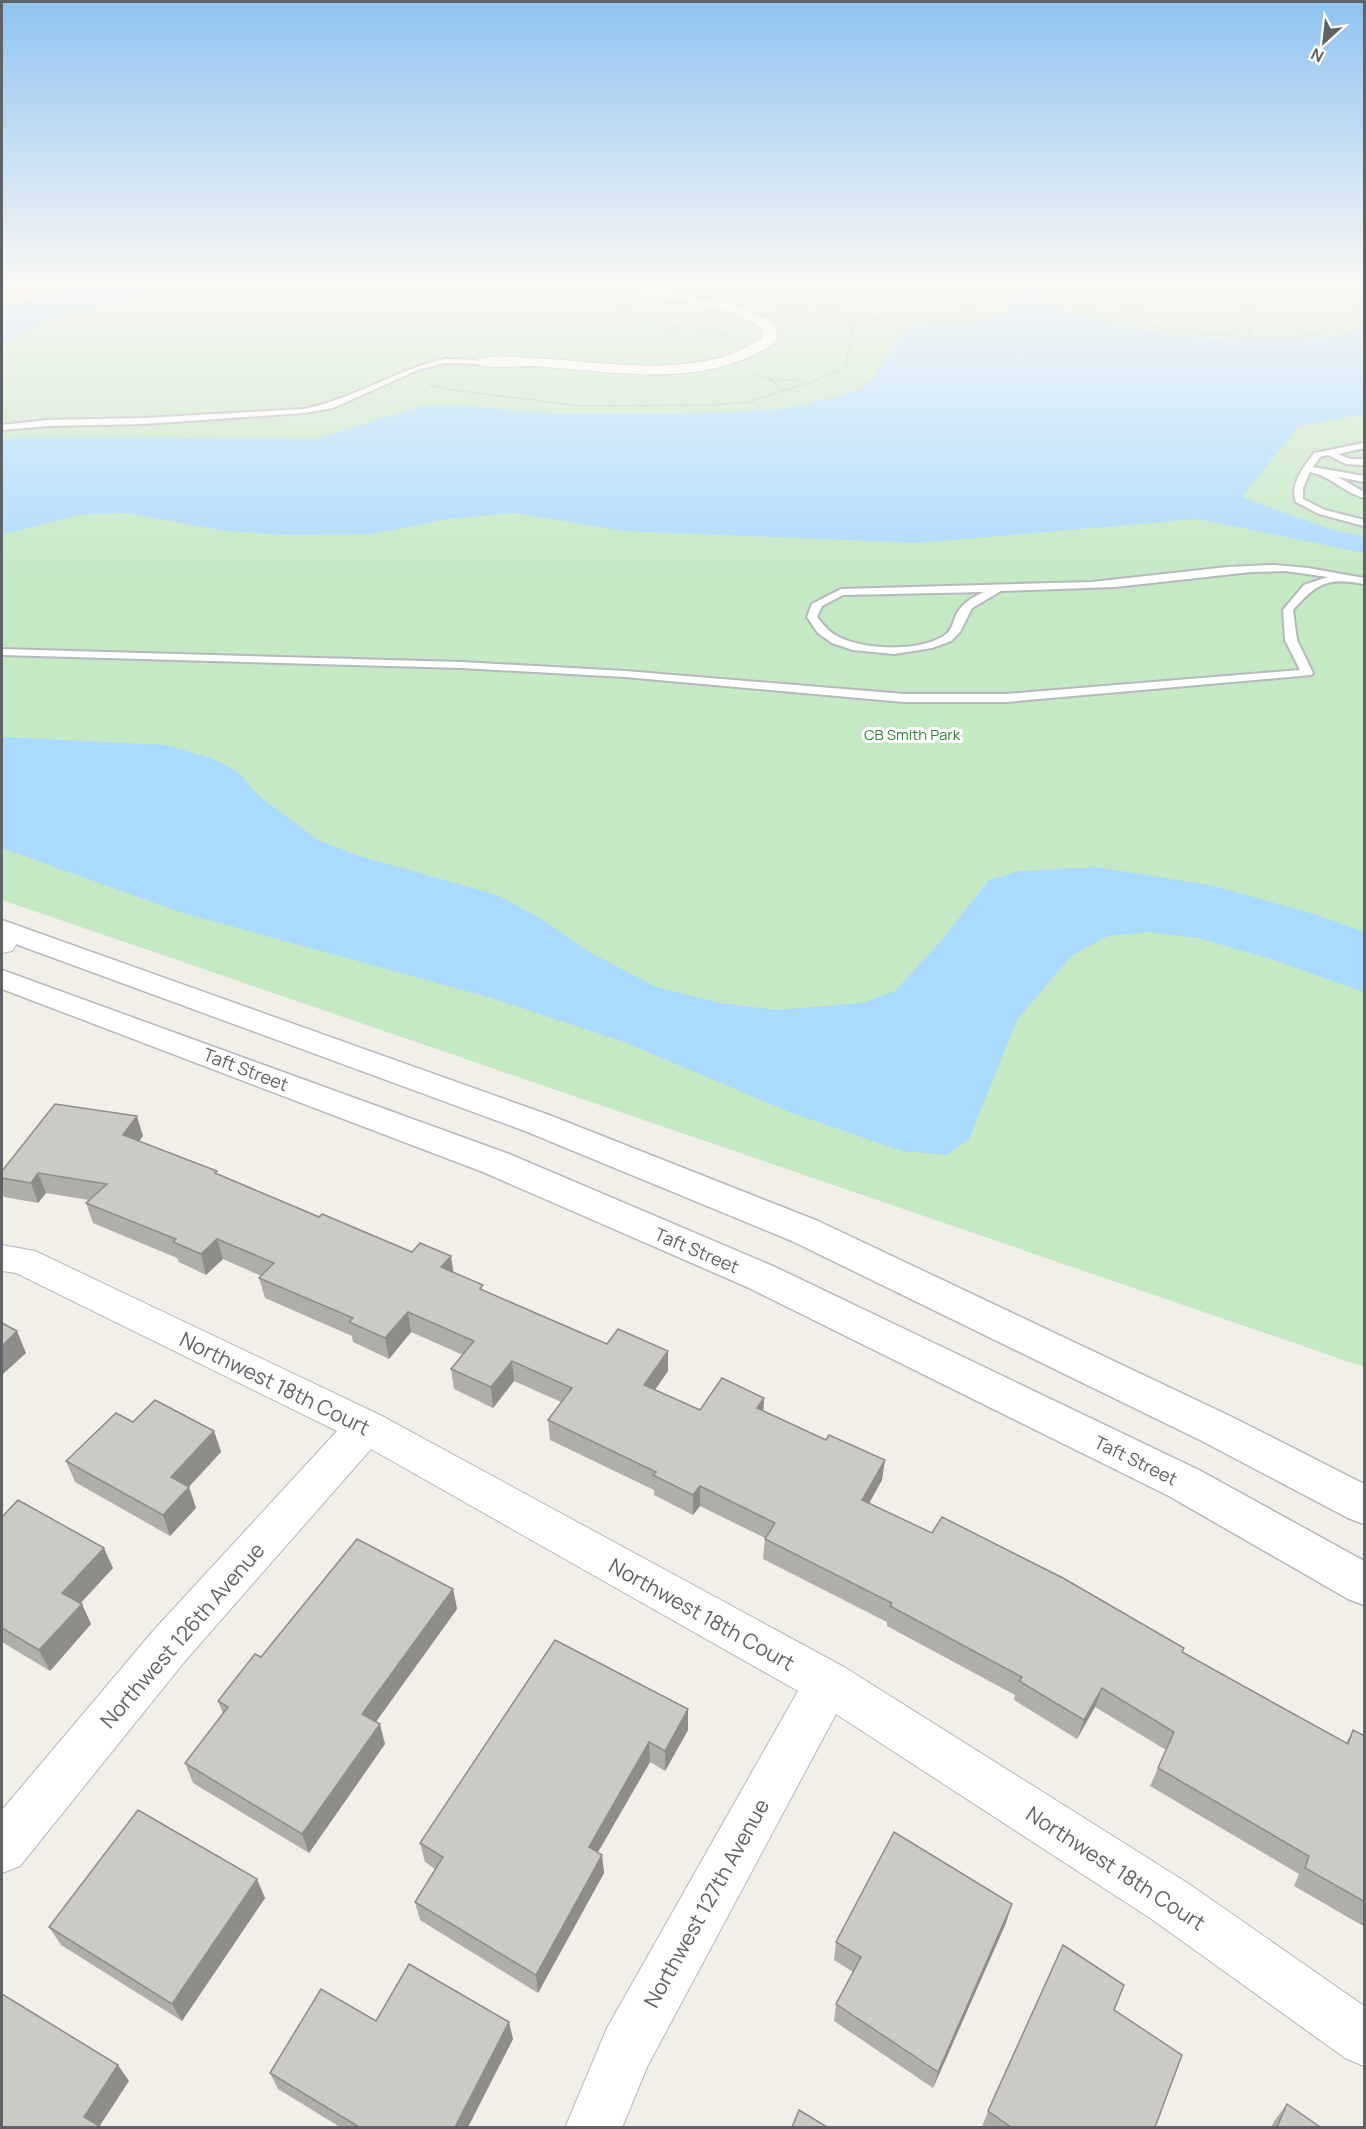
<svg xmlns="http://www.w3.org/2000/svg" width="1366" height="2129" font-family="Manrope,sans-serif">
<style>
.green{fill:#c5e8c5}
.water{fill:#aadaff}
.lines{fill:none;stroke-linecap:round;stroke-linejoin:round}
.service-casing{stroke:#b5b8bc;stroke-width:4}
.minor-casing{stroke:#b5b8bc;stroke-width:2}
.tertiary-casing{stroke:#b5b8bc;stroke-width:3}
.trunk-casing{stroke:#f9ab00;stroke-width:3}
.path{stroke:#9cc7a9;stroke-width:1.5;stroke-dasharray:3 1.5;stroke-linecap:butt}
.service{fill:#fff;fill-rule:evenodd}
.minor{fill:#fff;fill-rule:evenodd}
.tertiary{fill:#fff;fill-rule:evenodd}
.trunk{fill:#feeaa1;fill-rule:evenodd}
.wall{fill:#afaea9}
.shaded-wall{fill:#8f8d8a}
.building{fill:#cccac5;stroke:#8f8d8a;stroke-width:1.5}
.labels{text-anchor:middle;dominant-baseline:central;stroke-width:6;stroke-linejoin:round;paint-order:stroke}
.far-park-label{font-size:15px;fill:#348238;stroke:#fff}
.street-label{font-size:18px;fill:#5f6368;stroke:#fff}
.near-street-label{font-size:21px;fill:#5f6368;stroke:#fff}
</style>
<rect width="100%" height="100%" fill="#f1efe8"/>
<polygon class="green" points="79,281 1364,281 1364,1367 2,900 2,307"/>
<g class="water">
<polygon points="87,281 185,281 51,319 2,345 2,310"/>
<path d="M1017 281H1052L1044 302 1050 306C1127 330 1204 344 1285 340 1317 338 1335 340 1364 325V414L1299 426 1242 497 1333 530 1364 536V553L1198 519 918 543 625 531 515 513 447 519 371 534 287 535 226 531 126 513 77 515 2 535V440L29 437 315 439 422 406H469L556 414H674L780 409 842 396 867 385 892 351 903 331C911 328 921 324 930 323 958 321 1022 330 1013 284Z"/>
<polygon points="2,737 165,745 211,758 238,772 260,797 318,840 359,856 497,895 540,918 591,953 656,987 720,1003 776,1010 863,1003 895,991 940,942 989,880 1020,871 1096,867 1214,886 1317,915 1364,932 1364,992 1271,959 1198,938 1150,932 1108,936 1071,956 1017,1020 969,1139 947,1155 902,1151 792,1113 624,1042 492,998 180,912 2,848"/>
</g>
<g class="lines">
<g class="service-casing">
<g id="service">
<path d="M445 359 481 360 485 362 481 364 445 363 420 369 333 408 304 413 144 424 48 426 2 430V425L48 420 144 418 304 409C354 399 395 370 445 359Z"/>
<path d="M1364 443V448L1338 454 1350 459H1364V465L1346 464 1328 455 1320 457 1313 467 1364 476V482L1338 477 1364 492V498C1343 492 1331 476 1310 472L1303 488V499L1325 510 1364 520V526L1319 514 1296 502C1289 484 1304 467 1314 453Z"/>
<path d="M1274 565 1308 568 1364 578V584C1328 577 1317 583 1293 610L1297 640 1313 673 1311 675 1006 702H904L625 677 461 668 2 655V649L461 662 625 671 904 694H1006L1300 670 1285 640 1283 610 1304 585 1328 577 1285 571 1251 572 1115 587 1001 591 972 608 960 632 951 641 932 648 894 654 853 650 832 643 818 633 807 617 812 604 841 589 1092 582 1228 567ZM984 592C973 597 962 603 956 615 953 622 952 630 945 635 921 652 867 650 841 638 831 634 824 626 817 617L822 606 843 595Z"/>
</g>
</g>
<g class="minor-casing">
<g id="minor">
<path d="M625 281H637V284L652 289 742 307 775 323 777 326 776 341C770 348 760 351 753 355 685 388 604 370 531 366 519 366 481 370 474 362 481 354 519 357 532 358 597 361 666 375 729 355 740 351 751 344 762 339L763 328C722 302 672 304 627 289Z"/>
<polygon points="10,924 20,926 24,932 12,951 2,953 2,926"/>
<polygon points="2,1245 35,1251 380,1415 844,1667 1189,1884 1364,2006 1364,2066 1345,2058 1153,1920 836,1714 647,2067 622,2128 565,2128 607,2028 798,1691 371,1449 185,1661 20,1866 2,1873 2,1810 153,1631 337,1431 16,1273 2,1271"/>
</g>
</g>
<g class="tertiary-casing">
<g id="tertiary">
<polygon points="2,920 549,1115 818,1221 1232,1417 1364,1484 1364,1524 1348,1518 1202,1441 792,1241 525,1131 2,939"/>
<polygon points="2,970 509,1154 775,1267 1199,1470 1364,1561 1364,1605 1348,1599 1169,1496 747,1287 483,1172 2,989"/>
</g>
</g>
<g class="trunk-casing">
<polygon id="trunk" points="35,281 56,281 54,284 2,300 2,292"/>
</g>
<g class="path">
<polyline points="899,281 905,282"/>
<polyline points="968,281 989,293"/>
<path d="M1082 281 1068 301C1115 328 1258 344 1312 335 1323 333 1329 324 1338 318 1346 312 1355 310 1364 308"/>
<path d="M619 298 615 305 636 314 635 321C657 332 678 326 701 328 711 329 720 334 729 337"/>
<polyline points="600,303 616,304"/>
<polyline points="777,305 813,298 836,281"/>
<polyline points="816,306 842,313 852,320 853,325"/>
<polyline points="783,308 850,298 889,281"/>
<polyline points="1126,312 1153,295 1256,306 1248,335"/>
<polyline points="845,313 870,317"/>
<polyline points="1111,314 1146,308"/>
<polyline points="1237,320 1250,327"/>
<polyline points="754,373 774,382 783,391"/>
<polyline points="771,379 808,381"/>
<path d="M430 385 445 389 581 406 711 405 748 402 817 380 846 367 853 325C900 306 948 330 990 298L989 289 994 281"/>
</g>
<use href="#service" class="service"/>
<use href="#minor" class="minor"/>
<use href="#tertiary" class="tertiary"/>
<use href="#trunk" class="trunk"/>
</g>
<g class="wall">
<polygon points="143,1136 139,1141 453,1272 484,1290 607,1344 668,1351 668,1371 655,1390 700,1410 764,1398 763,1411 882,1480 869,1504 1182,1652 1346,1743 1353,1730 1365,1736 1365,1927 1294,1886 1299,1874 1150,1786 1166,1750 1095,1707 1077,1739 1014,1700 1015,1695 887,1626 887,1622 763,1559 765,1538 700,1506 693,1515 654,1495 654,1490 550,1440 548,1420 561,1402 514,1381 493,1408 454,1389 451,1369 463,1355 411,1332 389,1359 353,1342 352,1336 265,1298 259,1278 261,1276 223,1259 206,1275 179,1262 177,1258 93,1223 86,1203 89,1200 46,1193 38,1203 4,1197 2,1191 2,1171"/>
<polygon points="133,1422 214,1431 221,1452 189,1487 196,1508 170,1536 75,1482 66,1461"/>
<polygon points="2,1517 113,1568 81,1603 91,1624 50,1671 2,1642"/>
<polygon points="453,1589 457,1609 376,1722 385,1744 309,1853 193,1783 185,1763 223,1714 218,1701 261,1657"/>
<polygon points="688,1709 688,1730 665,1771 650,1762 598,1852 602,1855 604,1873 538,1993 420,1920 415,1902 435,1869 425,1862 420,1843"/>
<polygon points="265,1898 182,2021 61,1945 49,1927"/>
<polygon points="1006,1923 933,2088 834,2021 836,2004 853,1972 834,1960 836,1942"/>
<polygon points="1114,2010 1155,2127 982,2127 988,2111"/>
<polygon points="376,2021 513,2039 468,2127 340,2127 278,2089 270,2073"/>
<polygon points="1287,2104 1320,2127 1271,2127 1275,2120"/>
</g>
<g class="shaded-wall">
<polygon points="137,1116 143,1136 129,1155 123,1135"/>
<polygon points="38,1173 46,1193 38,1203 31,1183"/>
<polygon points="217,1239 223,1259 206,1275 201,1254"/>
<polygon points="451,1256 454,1276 441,1267"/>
<polygon points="408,1312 411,1332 389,1359 385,1338"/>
<polygon points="17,1331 26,1353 2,1375 2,1346"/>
<polygon points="668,1351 668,1371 644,1405 644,1385"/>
<polygon points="512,1361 514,1381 493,1408 491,1387"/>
<polygon points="764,1398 763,1418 757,1408"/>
<polygon points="214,1431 221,1452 178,1498 171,1477"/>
<polygon points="885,1460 882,1480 859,1520 862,1500"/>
<polygon points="700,1486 700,1506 693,1515 693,1495"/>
<polygon points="189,1487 196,1508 170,1536 163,1515"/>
<polygon points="104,1548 113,1568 71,1613 62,1593"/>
<polygon points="453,1589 457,1609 367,1734 362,1714"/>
<polygon points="82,1604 91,1624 50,1671 39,1650"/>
<polygon points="1102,1688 1095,1707 1077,1739 1084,1720"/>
<polygon points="688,1709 688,1730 665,1771 665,1751"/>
<polygon points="380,1724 385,1744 309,1853 302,1834"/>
<polygon points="649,1742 650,1762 590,1866 589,1847"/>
<polygon points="602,1855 604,1873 538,1993 536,1975"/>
<polygon points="257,1879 265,1898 182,2021 172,2004"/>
<polygon points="1012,1904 1006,1923 933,2088 938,2072"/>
<polygon points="509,2022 513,2039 468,2127 455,2127"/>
<polygon points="118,2065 129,2081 99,2127 84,2117"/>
</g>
<g class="building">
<polygon points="55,1104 137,1116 123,1135 217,1171 215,1173 319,1217 322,1214 412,1252 420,1243 451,1256 441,1267 483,1285 480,1289 607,1344 618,1329 668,1351 644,1385 700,1410 722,1378 764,1398 757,1408 826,1440 829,1435 885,1460 862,1500 932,1533 942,1517 1063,1578 1184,1648 1182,1652 1348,1744 1353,1730 1365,1736 1365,1902 1305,1868 1309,1856 1158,1768 1174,1732 1102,1688 1084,1720 1019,1681 1022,1677 890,1606 892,1603 765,1539 775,1523 700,1486 693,1495 653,1475 656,1472 548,1420 572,1388 512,1361 491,1387 451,1369 474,1341 408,1312 385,1338 349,1322 353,1318 259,1278 274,1263 217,1239 201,1254 173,1242 176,1239 86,1203 107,1184 38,1173 31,1183 2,1178 2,1171"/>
<polygon points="2,1323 17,1331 2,1346"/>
<polygon points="155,1400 214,1431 171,1477 189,1487 163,1515 66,1461 116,1413 133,1422"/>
<polygon points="18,1500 104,1548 62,1593 82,1604 39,1650 2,1628 2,1517"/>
<polygon points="357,1539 453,1589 362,1714 380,1724 302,1834 185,1763 228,1707 218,1701 255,1654 261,1657"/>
<polygon points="555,1640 688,1709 665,1751 649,1742 589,1847 602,1855 536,1975 415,1902 443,1857 420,1843"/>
<polygon points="138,1810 257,1879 172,2004 49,1927"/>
<polygon points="894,1832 1012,1904 938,2072 836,2004 861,1957 836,1942"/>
<polygon points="1063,1945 1124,1985 1114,2010 1182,2055 1155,2127 1011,2127 988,2111"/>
<polygon points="409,1964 509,2022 455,2127 359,2127 270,2073 321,1989 376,2021"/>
<polygon points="2,1994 118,2065 84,2117 101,2127 2,2127"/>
<polygon points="1287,2104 1320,2127 1277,2127"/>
<polygon points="799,2110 827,2127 792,2127"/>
</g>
<linearGradient id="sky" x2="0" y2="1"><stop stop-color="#8fc3f1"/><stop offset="0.49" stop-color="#f9f8f5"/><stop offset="1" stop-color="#f9f8f5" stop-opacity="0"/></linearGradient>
<rect width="1366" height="579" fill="url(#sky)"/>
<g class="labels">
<g class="far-park-label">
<text x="912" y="734">CB Smith Park</text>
</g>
<g class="street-label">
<text transform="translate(246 1069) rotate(21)">Taft Street</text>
<text transform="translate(697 1250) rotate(23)">Taft Street</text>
<text transform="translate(1136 1460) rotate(26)">Taft Street</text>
</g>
<g class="near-street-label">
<text transform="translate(275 1383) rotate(26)">Northwest 18th Court</text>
<text transform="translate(702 1614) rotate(29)">Northwest 18th Court</text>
<text transform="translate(182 1635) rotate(-49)">Northwest 126th Avenue</text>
<text transform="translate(1116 1868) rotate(33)">Northwest 18th Court</text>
<text transform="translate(706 1903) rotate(-61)">Northwest 127th Avenue</text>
</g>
</g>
<rect width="1366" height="2129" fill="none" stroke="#5f6368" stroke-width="6"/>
<g transform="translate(1324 42) rotate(207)" stroke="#ffffff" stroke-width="4.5" paint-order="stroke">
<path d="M0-4.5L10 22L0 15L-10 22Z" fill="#5f6368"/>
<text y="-9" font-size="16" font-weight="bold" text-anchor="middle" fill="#5f6368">N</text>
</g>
</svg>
